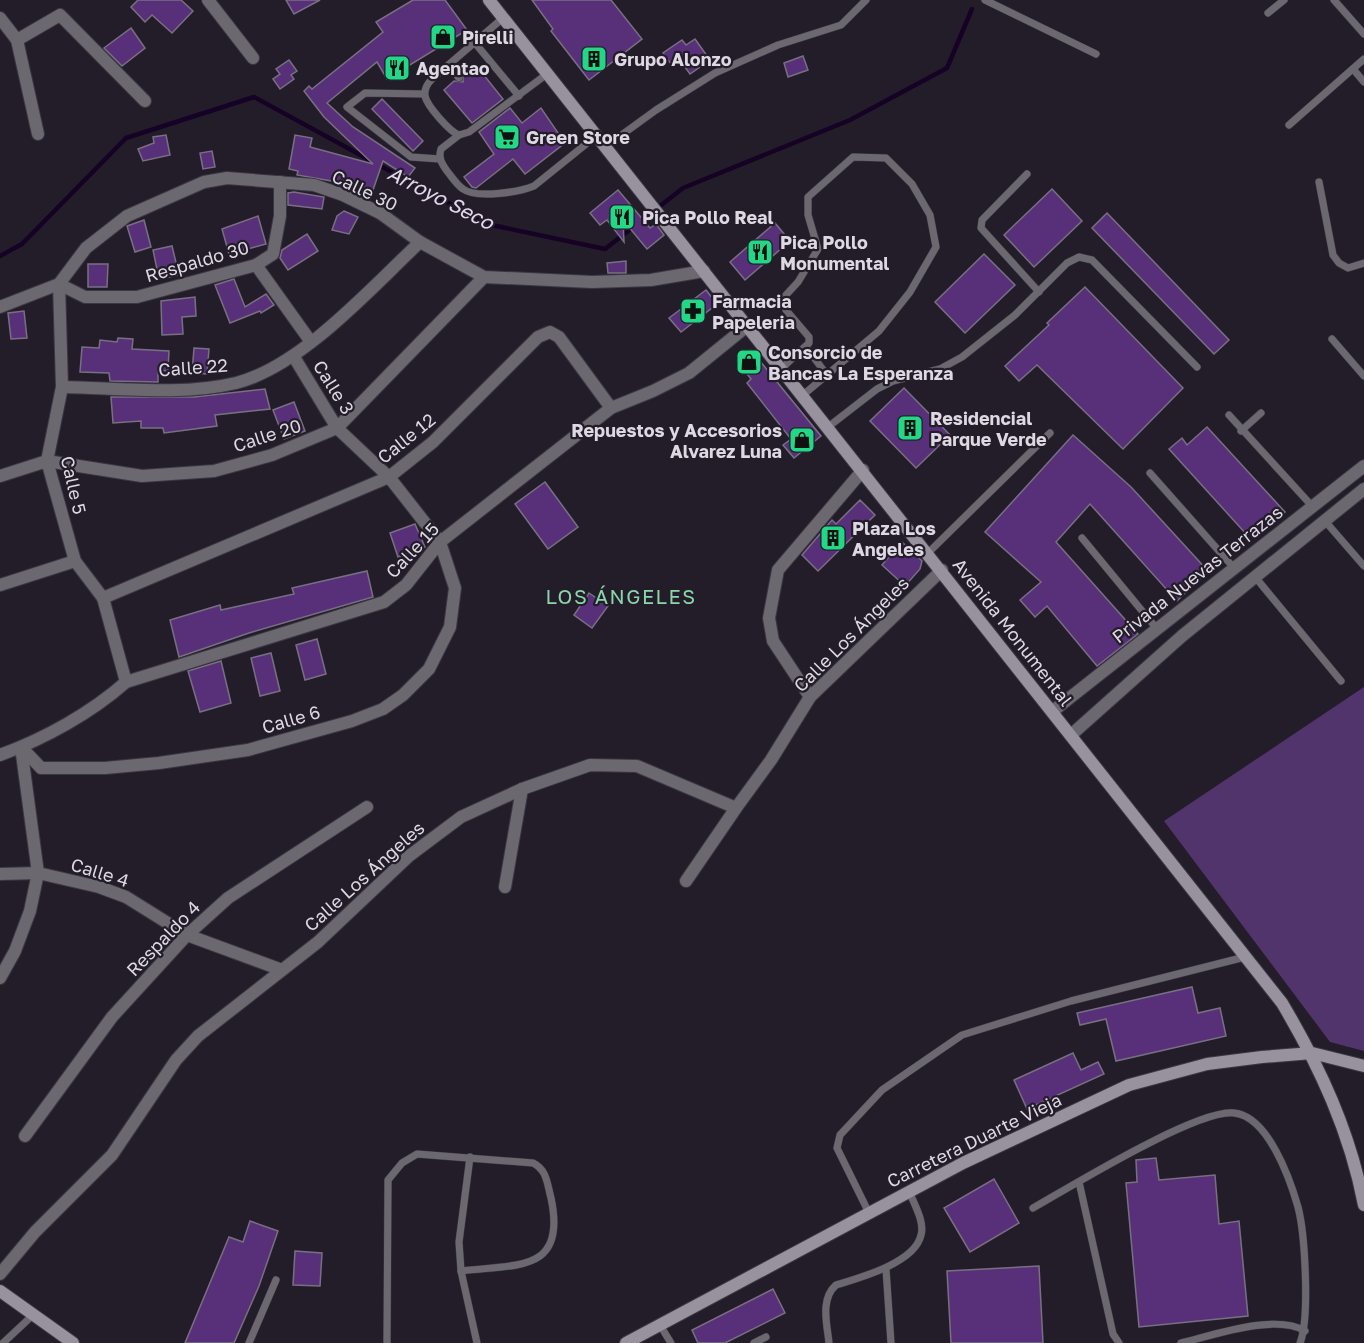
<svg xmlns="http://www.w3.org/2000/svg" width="1364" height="1343" font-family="'Golos Text',sans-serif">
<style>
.green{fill:#51346b}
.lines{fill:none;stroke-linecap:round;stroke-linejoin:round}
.stream{stroke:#160225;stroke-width:4.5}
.building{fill:#58307a;stroke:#787081;stroke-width:1.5}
.service-casing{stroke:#3d3744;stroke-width:8}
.minor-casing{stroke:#3d3744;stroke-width:14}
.secondary-casing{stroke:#3d3744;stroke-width:14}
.service{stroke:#6c6870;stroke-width:7}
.minor{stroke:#6c6870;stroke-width:12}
.secondary{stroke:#97929e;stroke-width:12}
.labels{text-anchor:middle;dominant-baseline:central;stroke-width:4.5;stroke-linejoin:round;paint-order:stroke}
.poi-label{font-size:18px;font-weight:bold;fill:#ddd8e2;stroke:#231d2a;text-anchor:start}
.street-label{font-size:18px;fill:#ddd8e2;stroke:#231d2a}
.water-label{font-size:20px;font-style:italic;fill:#e3d9ef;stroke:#231d2a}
.neighbourhood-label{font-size:20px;letter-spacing:1.5px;fill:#8ad6a8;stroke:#231d2a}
</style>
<rect width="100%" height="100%" fill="#231d2a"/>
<polygon class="green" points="1364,687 1364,1051 1330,1042 1164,821"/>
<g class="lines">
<polyline class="stream" points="0,256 22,244 126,138 254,97 487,224 605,249 683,188 850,120 947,68 972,9"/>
</g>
<g class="building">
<polygon points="138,0 181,0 193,11 172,33 152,15 145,22 131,7"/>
<polygon points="286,0 320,0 294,14"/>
<polygon points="413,0 445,0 467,30 387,79 377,62 327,103 353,127 415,168 408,177 383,161 373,190 343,181 343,183 297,175 298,171 289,169 295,135 312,138 310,147 373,164 324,117 304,91 309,86 312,89 383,32 376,22"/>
<polygon points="532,0 611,0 642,39 589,80 551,31 553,29"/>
<polygon points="131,28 145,48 122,66 104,48"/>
<polygon points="695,39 710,60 690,74 679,59 671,64 663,53 682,40 686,45"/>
<polygon points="803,56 808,70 788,77 784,63"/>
<polygon points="289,60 297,71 291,75 294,79 280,89 273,79 280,74 276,69"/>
<polygon points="475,64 503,99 472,123 444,90 454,81 463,82 463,74"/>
<polygon points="382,99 423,141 413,151 372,109"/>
<polygon points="510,108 522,123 541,108 565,143 525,174 513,159 476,188 472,187 464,177 494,154 479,132"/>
<polygon points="166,135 170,155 143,161 138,149 154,143 153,137"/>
<polygon points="212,151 215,167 203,169 200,153"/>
<polygon points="1052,189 1082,221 1034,267 1004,235"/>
<polygon points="618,190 650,228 656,224 664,235 647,249 623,220 624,242 607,220 600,225 590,213"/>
<polygon points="294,192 324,197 322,209 288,205 288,193"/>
<polygon points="344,211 358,217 349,234 332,230 337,216"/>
<polygon points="1107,213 1229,340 1214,354 1092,228"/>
<polygon points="258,216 266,244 229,254 222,229"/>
<polygon points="144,220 151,247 135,252 127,226"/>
<polygon points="775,223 790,241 745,280 730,262"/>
<polygon points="307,234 318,251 288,270 280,258 282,250"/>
<polygon points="172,246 179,275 159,279 153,250"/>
<polygon points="984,254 1015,285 965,333 935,302"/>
<polygon points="626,261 626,273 608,273 607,263"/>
<polygon points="88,264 108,264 107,287 88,287"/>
<polygon points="234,279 245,307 266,294 274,305 261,313 260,311 230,323 215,285"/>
<polygon points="1085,287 1183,388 1123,449 1037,365 1019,381 1005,366 1049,325 1047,323"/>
<polygon points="706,290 717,304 681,332 669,318"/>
<polygon points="195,297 196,316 182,317 183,334 162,335 161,301"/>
<polygon points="24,311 27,338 11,339 8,313"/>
<polygon points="118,338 133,339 132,349 169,351 168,371 158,370 158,382 110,381 109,373 80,372 82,347 99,348 100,340 117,342"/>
<polygon points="194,348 209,349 207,374 192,373"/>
<polygon points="751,350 821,436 794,458 783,445 791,439 747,383 751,379 737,361"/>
<polygon points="904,388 950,435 916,468 870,421"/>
<polygon points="265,389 270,409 215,415 217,426 164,433 163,428 141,428 141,421 113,423 111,397 194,397"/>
<polygon points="294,402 305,431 284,439 273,410"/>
<polygon points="1207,427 1285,512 1273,523 1267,517 1247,535 1169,449 1182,438 1187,445"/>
<polygon points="1073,435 1131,487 1208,571 1177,601 1090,504 1056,542 1138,634 1097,666 1047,606 1035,617 1020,600 1041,582 985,532"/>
<polygon points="545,482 578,527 548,549 515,504"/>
<polygon points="860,500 875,515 818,571 802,555 832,520 836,524"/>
<polygon points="415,524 425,547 398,557 390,533"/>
<polygon points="902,542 922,561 920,569 905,586 882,565"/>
<polygon points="367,571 373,597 249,633 179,657 170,620 220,605 221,610 294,594 292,588"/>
<polygon points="589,593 608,606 592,628 574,615"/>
<polygon points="317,639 326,674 305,680 296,645"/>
<polygon points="271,653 280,691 260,696 251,658"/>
<polygon points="221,661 231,703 200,712 188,671"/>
<polygon points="1192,987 1198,1013 1220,1008 1226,1036 1116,1061 1106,1019 1080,1025 1077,1013"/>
<polygon points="1073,1053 1081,1070 1098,1062 1104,1074 1027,1109 1014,1080"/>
<polygon points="1156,1158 1159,1180 1215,1175 1219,1224 1239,1221 1248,1316 1139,1327 1126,1183 1137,1182 1136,1160"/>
<polygon points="994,1179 1019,1223 970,1252 944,1208"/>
<polygon points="250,1221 278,1231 259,1286 234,1343 185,1343 229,1237 243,1242"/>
<polygon points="295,1251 322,1253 320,1286 293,1285"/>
<polygon points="1039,1266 1043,1343 951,1343 947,1271"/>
<polygon points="773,1289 785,1313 725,1343 698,1343 692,1330"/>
</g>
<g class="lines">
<g class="service-casing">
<g id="service">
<polyline points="985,0 1096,54"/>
<polyline points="1334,0 1364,34"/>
<polyline points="1268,13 1284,0"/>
<path d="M503 18 432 79C427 84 424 89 425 96 427 106 450 132 459 135L469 132 547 74"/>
<polyline points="475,43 519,96"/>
<polyline points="449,65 459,78"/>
<polyline points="1353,69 1364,82"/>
<polyline points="424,94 365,93 347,107 411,157 440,159"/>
<polyline points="1289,125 1364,59"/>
<path d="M459 135 441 149C438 158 442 164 447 171 452 177 457 185 463 189 477 199 519 192 534 186L596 136"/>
<polyline points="605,147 656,110 715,73 778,45 841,25 866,0"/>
<polyline points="1027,174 982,220 981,228 1039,292"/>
<polyline points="1319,182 1333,255 1339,263 1348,268 1364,263"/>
<polyline points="1332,339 1364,376"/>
<polyline points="806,347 827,375"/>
<polyline points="782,368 809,343 809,337 786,310 786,295 798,282 818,249 808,215 808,197 853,157 886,158 912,184 930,215 936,247 910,292 879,331 803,395"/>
<polyline points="1229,415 1312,506"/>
<polyline points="828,427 877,389 893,381 940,369 962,357 1015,315 1067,263 1079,257 1092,260 1197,367"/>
<polyline points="1241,431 1261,413"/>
<polyline points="1150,473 1234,568"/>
<polyline points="1325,521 1364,566"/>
<polyline points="1082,538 1157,629"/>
<polyline points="928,553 1050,433"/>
<polyline points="1256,578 1341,681"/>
<polyline points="470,1157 459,1242 461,1271 477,1343"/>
<polyline points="1079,1182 1113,1334 1119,1343"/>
<path d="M1033 1208C1070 1187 1197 1109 1234 1113 1268 1116 1290 1179 1298 1207 1305 1234 1310 1318 1300 1343"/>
<polyline points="869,1213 837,1148 840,1135 882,1090 962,1035 1071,1001 1245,957"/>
<polyline points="886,1269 891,1343"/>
<polyline points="660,1325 671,1343"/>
<polyline points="3,1343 33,1315"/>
<polyline points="249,1343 276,1280"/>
<path d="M387 1343 388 1180 402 1163 417 1154 533 1163C547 1170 547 1183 551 1198 567 1273 517 1264 461 1271"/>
<polyline points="754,1343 766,1337"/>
<path d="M829 1343C827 1324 820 1299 836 1285 859 1278 915 1263 921 1235 925 1222 914 1204 909 1191"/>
<path d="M1181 1343C1214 1335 1275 1313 1305 1331"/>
</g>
</g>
<g class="minor-casing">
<g id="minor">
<polyline points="208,0 253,58"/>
<polyline points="0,18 17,40 38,134"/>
<polyline points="17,40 60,15 145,101"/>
<polyline points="256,265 311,342"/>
<polyline points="0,307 59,284 86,248 127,216 204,182 227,178 314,185 343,195 380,213 420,242 484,277 592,282 651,280 704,271"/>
<path d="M62 387C119 388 181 396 236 383 302 366 371 288 420 242"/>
<polyline points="0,476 47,461 142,476 214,471 272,455 337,428 484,277"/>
<polyline points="0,585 75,561"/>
<polyline points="103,598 389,477 433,442 538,337 550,332 559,337 611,408"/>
<polyline points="126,682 103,598 75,561 47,461 62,387 59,284 85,297 137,297 256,265 273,254 280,216 280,182"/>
<polyline points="810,697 773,641 769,618 778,570 863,470"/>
<polyline points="1053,711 1364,466"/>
<polyline points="1071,735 1182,636 1364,489"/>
<polyline points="21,747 41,768 105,768 159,763 248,750 352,721 383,709 403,695 429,669 450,627 455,588 440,542 389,477 337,428 294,357"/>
<path d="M0 755C44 739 91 713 126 682L384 602 406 585 440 542 611 408 653 391 689 373 747 326"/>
<polyline points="0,874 38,873 99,887 126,897 187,935 282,970"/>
<polyline points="686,881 736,808"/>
<polyline points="505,887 522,789"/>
<polyline points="0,978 15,951 30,911 38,873 21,747"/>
<polyline points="25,1136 112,1017 187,935 228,898 367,807"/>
<polyline points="0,1274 35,1232 112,1155 176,1060 198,1036 318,942 409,856 461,817 522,789 590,765 637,766 736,808 771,760 810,697 942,570"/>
</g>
</g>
<g class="secondary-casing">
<g id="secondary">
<path d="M489 0 1282 1003C1320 1067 1350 1132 1364 1205"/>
<polyline points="0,1291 73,1343"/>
<polyline points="626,1343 963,1163 1129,1085 1207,1064 1262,1057 1312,1053 1364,1066"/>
</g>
</g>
<use href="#service" class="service"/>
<use href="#minor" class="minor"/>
<use href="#secondary" class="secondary"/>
</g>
<defs>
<g id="shop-square" transform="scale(1.35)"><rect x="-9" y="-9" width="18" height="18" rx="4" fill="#22d887" stroke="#231d2a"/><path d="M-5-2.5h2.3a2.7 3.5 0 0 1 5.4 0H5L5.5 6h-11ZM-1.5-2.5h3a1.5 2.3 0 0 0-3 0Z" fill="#111"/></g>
<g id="building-square" transform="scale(1.35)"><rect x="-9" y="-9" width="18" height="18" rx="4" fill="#22d887" stroke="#231d2a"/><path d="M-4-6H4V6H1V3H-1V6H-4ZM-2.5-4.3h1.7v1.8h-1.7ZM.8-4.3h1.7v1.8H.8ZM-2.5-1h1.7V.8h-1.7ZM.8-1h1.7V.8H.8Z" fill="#111"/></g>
<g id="restaurant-square" transform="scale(1.35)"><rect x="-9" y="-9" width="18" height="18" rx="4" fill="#22d887" stroke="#231d2a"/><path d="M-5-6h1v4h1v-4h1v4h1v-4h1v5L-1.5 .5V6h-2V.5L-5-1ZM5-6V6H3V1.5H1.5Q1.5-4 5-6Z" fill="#111"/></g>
<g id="supermarket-square" transform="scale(1.35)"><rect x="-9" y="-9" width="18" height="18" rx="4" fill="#22d887" stroke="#231d2a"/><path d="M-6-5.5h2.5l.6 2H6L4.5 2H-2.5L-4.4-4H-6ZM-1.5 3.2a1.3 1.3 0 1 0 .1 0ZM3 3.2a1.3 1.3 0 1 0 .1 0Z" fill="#111"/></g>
<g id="pharmacy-square" transform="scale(1.35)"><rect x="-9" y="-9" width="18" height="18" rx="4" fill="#22d887" stroke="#231d2a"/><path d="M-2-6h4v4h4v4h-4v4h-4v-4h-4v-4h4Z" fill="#111"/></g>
</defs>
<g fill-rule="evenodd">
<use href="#shop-square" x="443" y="37"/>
<use href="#building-square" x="594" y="59"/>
<use href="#restaurant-square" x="397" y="68"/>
<use href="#supermarket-square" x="507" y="137"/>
<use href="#restaurant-square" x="622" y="217"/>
<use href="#restaurant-square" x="760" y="252"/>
<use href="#pharmacy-square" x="693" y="311"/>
<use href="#shop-square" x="749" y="362"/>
<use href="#building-square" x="910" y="428"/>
<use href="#shop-square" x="802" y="440"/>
<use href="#building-square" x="833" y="538"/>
</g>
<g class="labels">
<g class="poi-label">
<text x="462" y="37">Pirelli</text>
<text x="614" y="59">Grupo Alonzo</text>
<text x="416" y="68">Agentao</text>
<text x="526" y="137">Green Store</text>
<text x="642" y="217">Pica Pollo Real</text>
<text x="780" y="242">Pica Pollo<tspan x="780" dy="21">Monumental</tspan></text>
<text x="712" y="301">Farmacia<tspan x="712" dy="21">Papeleria</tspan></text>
<text x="768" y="352">Consorcio de<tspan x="768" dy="21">Bancas La Esperanza</tspan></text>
<text x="930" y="418">Residencial<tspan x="930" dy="21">Parque Verde</tspan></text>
<text x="782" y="430" text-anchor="end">Repuestos y Accesorios<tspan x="782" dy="21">Alvarez Luna</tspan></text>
<text x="852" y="528">Plaza Los<tspan x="852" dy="21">Angeles</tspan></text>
</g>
<g class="street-label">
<text transform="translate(365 190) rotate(26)">Calle 30</text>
<text transform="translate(197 261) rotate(-16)">Respaldo 30</text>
<text transform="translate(193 367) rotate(-4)">Calle 22</text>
<text transform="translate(334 387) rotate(58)">Calle 3</text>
<text transform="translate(267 435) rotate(-18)">Calle 20</text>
<text transform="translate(406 438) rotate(-39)">Calle 12</text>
<text transform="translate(74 485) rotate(77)">Calle 5</text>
<text transform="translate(412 550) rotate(-47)">Calle 15</text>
<text transform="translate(1197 574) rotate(-38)">Privada Nuevas Terrazas</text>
<text transform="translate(1013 632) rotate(52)">Avenida Monumental</text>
<text transform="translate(851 634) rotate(-45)">Calle Los Ángeles</text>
<text transform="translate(291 719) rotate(-16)">Calle 6</text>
<text transform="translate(100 872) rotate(17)">Calle 4</text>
<text transform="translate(364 876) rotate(-42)">Calle Los Ángeles</text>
<text transform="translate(163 938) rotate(-46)">Respaldo 4</text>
<text transform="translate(974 1140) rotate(-26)">Carretera Duarte Vieja</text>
</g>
<g class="water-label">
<text transform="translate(441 197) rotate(27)">Arroyo Seco</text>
</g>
<g class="neighbourhood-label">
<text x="621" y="596">LOS ÁNGELES</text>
</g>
</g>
</svg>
